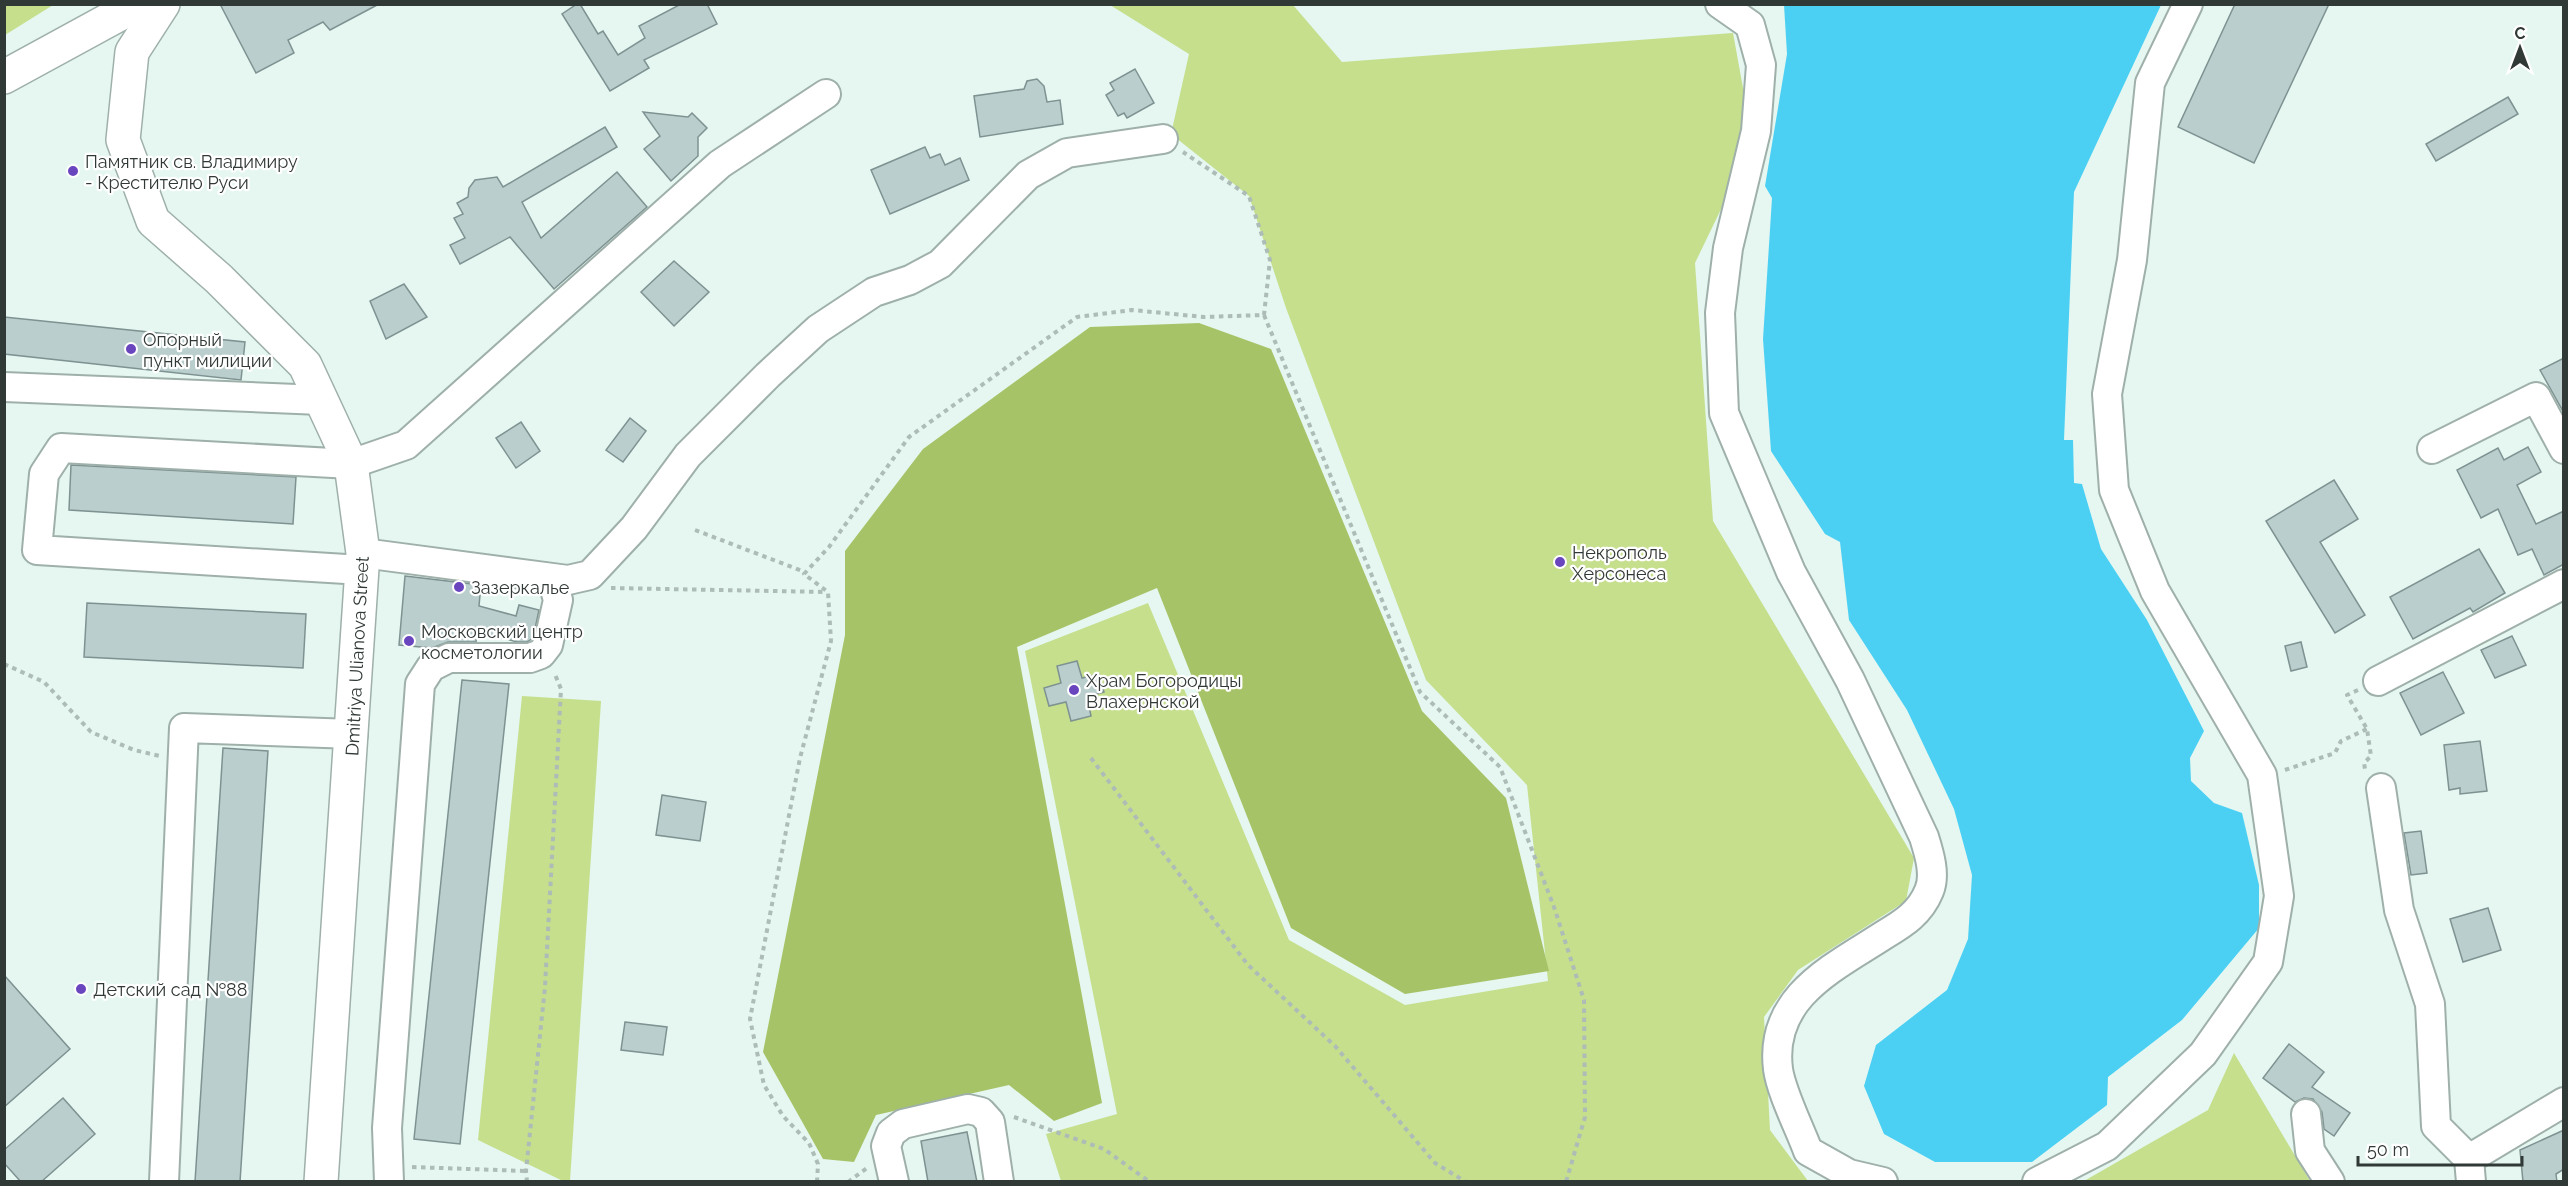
<svg xmlns="http://www.w3.org/2000/svg" width="2568" height="1186" font-family="Raleway,sans-serif">
<style>
.green{fill:#c5df8d}
.forest{fill:#a7c367}
.water{fill:#4bd0f4}
.building{fill:#bacece;stroke:#7f9292;stroke-width:1.5}
.lines{fill:none;stroke-linecap:round;stroke-linejoin:round}
.minor-casing{stroke:#9eb0a9;stroke-width:32}
.major-casing{stroke:#9eb0a9;stroke-width:36}
.path{stroke:#adbcb6;stroke-width:4;stroke-dasharray:4.5 4.5;stroke-linecap:butt}
.minor{stroke:#fff;stroke-width:28}
.major{stroke:#fff;stroke-width:33}
.poi-dot{fill:#6945be;stroke:#fff;stroke-width:2}
.labels{text-anchor:middle;dominant-baseline:central;stroke-width:4.5;stroke-linejoin:round;paint-order:stroke}
.poi-label{font-size:18px;fill:#313936;stroke:#fff;text-anchor:start}
.street-label{font-size:18px;fill:#313936;stroke:#fff}
</style>
<rect width="100%" height="100%" fill="#e5f7f0"/>
<g class="green">
<polygon points="5,4 53,4 53,5 5,35"/>
<polygon points="1110,5 1293,5 1342,62 1733,33 1753,143 1695,263 1713,521 1914,858 1906,901 1798,970 1764,1017 1770,1130 1808,1181 1061,1181 1046,1134 1117,1114 1025,651 1148,603 1289,940 1405,1005 1548,981 1527,785 1426,680 1286,308 1249,196 1171,134 1189,54"/>
<polygon points="522,696 601,701 570,1181 563,1181 478,1140"/>
<polygon points="2234,1053 2310,1181 2084,1181 2208,1110"/>
</g>
<polygon class="forest" points="1199,323 1271,349 1422,711 1506,798 1549,971 1405,994 1291,928 1157,588 1017,647 1102,1103 1054,1121 1009,1085 876,1115 854,1162 823,1159 763,1052 845,635 845,551 923,449 1090,327"/>
<polygon class="water" points="1784,5 2161,5 2074,192 2064,440 2073,440 2074,483 2082,484 2101,549 2147,620 2204,731 2190,758 2191,781 2214,803 2242,813 2259,885 2259,928 2182,1020 2108,1077 2107,1105 2032,1162 1935,1162 1884,1134 1864,1086 1876,1045 1947,990 1968,939 1972,875 1954,809 1907,710 1849,620 1840,542 1825,534 1771,451 1763,339 1772,198 1765,186 1787,54"/>
<g class="building">
<polygon points="220,4 379,4 330,30 323,22 288,40 294,53 256,73"/>
<polygon points="577,4 580,4 598,34 603,31 618,55 645,38 639,26 681,4 707,4 717,24 644,60 649,68 610,91 562,14"/>
<polygon points="2235,4 2329,4 2254,163 2178,127"/>
<polygon points="1135,69 1154,103 1127,118 1124,113 1118,116 1106,95 1114,90 1110,83"/>
<polygon points="1037,79 1044,86 1047,102 1060,100 1063,124 980,137 974,96 1024,89 1027,81"/>
<polygon points="2508,97 2518,114 2436,161 2426,144"/>
<polygon points="643,112 688,117 692,113 707,128 698,137 698,156 671,181 644,149 660,136"/>
<polygon points="605,127 617,147 522,202 541,238 617,172 647,207 554,289 510,237 460,264 450,245 465,238 454,218 463,214 457,203 468,197 469,188 475,180 497,177 503,187"/>
<polygon points="925,147 930,158 940,154 945,165 960,158 969,180 890,214 871,170"/>
<polygon points="674,261 709,292 674,326 641,292"/>
<polygon points="404,284 427,317 386,339 370,301"/>
<polygon points="4,317 245,342 241,380 4,354"/>
<polygon points="2564,358 2564,413 2540,370"/>
<polygon points="630,418 646,431 623,462 606,450"/>
<polygon points="521,422 540,451 516,468 496,438"/>
<polygon points="2528,447 2541,472 2517,485 2536,524 2564,511 2564,564 2544,575 2532,549 2518,555 2498,509 2481,518 2457,470 2498,448 2504,460"/>
<polygon points="71,465 296,477 293,524 69,510"/>
<polygon points="2334,480 2358,519 2320,542 2365,615 2335,633 2266,521"/>
<polygon points="2479,549 2505,593 2473,612 2470,608 2413,639 2390,597"/>
<polygon points="405,576 481,585 479,606 516,616 519,605 539,610 533,638 527,642 517,642 477,631 476,642 448,642 432,648 399,645"/>
<polygon points="87,603 306,614 303,668 84,657"/>
<polygon points="2512,636 2526,665 2495,678 2481,650"/>
<polygon points="2301,642 2307,667 2291,671 2285,646"/>
<polygon points="1077,661 1082,678 1099,674 1104,692 1087,697 1091,716 1071,721 1066,702 1049,706 1044,688 1061,683 1057,666"/>
<polygon points="2443,672 2464,713 2421,735 2400,693"/>
<polygon points="462,680 509,684 460,1144 414,1139"/>
<polygon points="2480,741 2487,791 2460,794 2460,788 2449,790 2444,745"/>
<polygon points="223,748 268,751 240,1182 195,1182"/>
<polygon points="662,795 706,802 700,841 656,835"/>
<polygon points="2421,831 2427,873 2411,875 2404,833"/>
<polygon points="2488,908 2501,950 2463,962 2450,919"/>
<polygon points="4,975 70,1049 4,1107"/>
<polygon points="625,1022 667,1027 663,1055 621,1050"/>
<polygon points="2289,1044 2324,1072 2312,1087 2350,1113 2334,1136 2324,1129 2322,1112 2313,1099 2304,1098 2295,1102 2263,1078"/>
<polygon points="63,1098 95,1134 41,1182 21,1182 4,1163 4,1150"/>
<polygon points="2564,1130 2564,1169 2556,1174 2557,1182 2523,1182 2520,1150"/>
<polygon points="967,1132 977,1182 928,1182 921,1141"/>
</g>
<g class="lines">
<g class="minor-casing">
<g id="minor">
<path d="M1720 4 1750 25 1761 65 1756 131 1728 248 1720 313 1724 413 1791 572 1850 680 1924 837C1929 853 1936 875 1929 891 1920 913 1904 923 1884 935 1833 968 1769 997 1778 1069 1781 1092 1800 1129 1808 1151L1849 1174 1883 1182"/>
<polyline points="4,387 321,400"/>
<polyline points="2432,449 2536,397 2564,449"/>
<polyline points="363,553 568,580 590,575 634,528 688,455 768,375 818,329 874,292 910,280 940,264 1028,175 1067,153 1163,139"/>
<polyline points="362,570 37,550 44,474 61,448 351,464 406,445 720,164 826,94"/>
<polyline points="2378,681 2564,584"/>
<polyline points="2381,788 2399,910 2430,1004 2436,1126 2469,1159 2471,1182"/>
<polyline points="2306,1114 2310,1151 2330,1182"/>
<polyline points="2469,1159 2564,1102"/>
<polyline points="164,1182 184,728 353,734"/>
<polyline points="389,1182 387,1128 420,684 431,667 449,658 530,658 541,654 548,645 558,600 554,586 543,577"/>
<polyline points="894,1182 886,1146 891,1133 903,1124 968,1109 981,1112 990,1122 999,1182"/>
<polyline points="2037,1182 2107,1146 2203,1054 2268,962 2279,896 2262,775 2155,591 2114,490 2107,394 2132,260 2150,83 2188,4"/>
</g>
</g>
<g class="major-casing">
<g id="major">
<polyline points="163,4 132,52 123,140 153,221 219,279 305,365 351,464 363,553 321,1182"/>
<polyline points="4,77 138,4"/>
</g>
</g>
<g class="path">
<polyline points="1264,315 1420,692 1500,767 1554,907 1584,1000 1585,1117 1566,1182"/>
<polyline points="695,530 805,572"/>
<polyline points="611,588 826,592"/>
<polyline points="4,664 44,682 91,732 134,750 160,756"/>
<polyline points="2358,690 2347,695 2367,729 2371,756 2364,763 2365,769"/>
<polyline points="1091,758 1248,965 1335,1046 1435,1163 1466,1182"/>
<polyline points="2285,770 2335,753 2341,741 2367,729"/>
<polyline points="1014,1117 1104,1149 1150,1182"/>
<polyline points="412,1167 526,1171"/>
<polyline points="527,1182 526,1171 545,987 561,689 554,672"/>
<polyline points="817,1182 818,1164 809,1143 783,1116 764,1085 750,1019 800,758 831,641 828,592 804,574 829,547 909,437 1077,317 1132,310 1204,317 1264,315 1270,260 1249,196 1183,152"/>
<polyline points="848,1182 867,1168"/>
</g>
<use href="#minor" class="minor"/>
<use href="#major" class="major"/>
</g>
<g class="poi-dot">
<circle cx="73" cy="171" r="6"/>
<circle cx="131" cy="349" r="6"/>
<circle cx="1560" cy="562" r="6"/>
<circle cx="459" cy="587" r="6"/>
<circle cx="409" cy="641" r="6"/>
<circle cx="1074" cy="690" r="6"/>
<circle cx="81" cy="989" r="6"/>
</g>
<g class="labels">
<g class="poi-label">
<text x="85" y="161">Памятник св. Владимиру<tspan x="85" dy="21">- Крестителю Руси</tspan></text>
<text x="143" y="339">Опорный<tspan x="143" dy="21">пункт милиции</tspan></text>
<text x="1572" y="552">Некрополь<tspan x="1572" dy="21">Херсонеса</tspan></text>
<text x="471" y="587">Зазеркалье</text>
<text x="421" y="631">Московский центр<tspan x="421" dy="21">косметологии</tspan></text>
<text x="1086" y="680">Храм Богородицы<tspan x="1086" dy="21">Влахернской</tspan></text>
<text x="93" y="989">Детский сад №88</text>
</g>
<g class="street-label">
<text transform="translate(357 656) rotate(-87)">Dmitriya Ulianova Street</text>
</g>
</g>
<rect width="2568" height="1186" fill="none" stroke="#313936" stroke-width="12"/>
<g transform="translate(2520 48)" stroke="#ffffff" stroke-width="4.5" paint-order="stroke">
<path d="M0-4.5L10 22L0 15L-10 22Z" fill="#313936"/>
<text y="-9" font-size="16" font-weight="bold" text-anchor="middle" fill="#313936">С</text>
</g>
<path d="M2358 1156v9h164v-9" fill="none" stroke="#313936" stroke-width="3"/>
<text x="2367" y="1156" font-size="18" fill="#313936" stroke="#ffffff" stroke-width="4.5" paint-order="stroke">50 m</text>
</svg>
